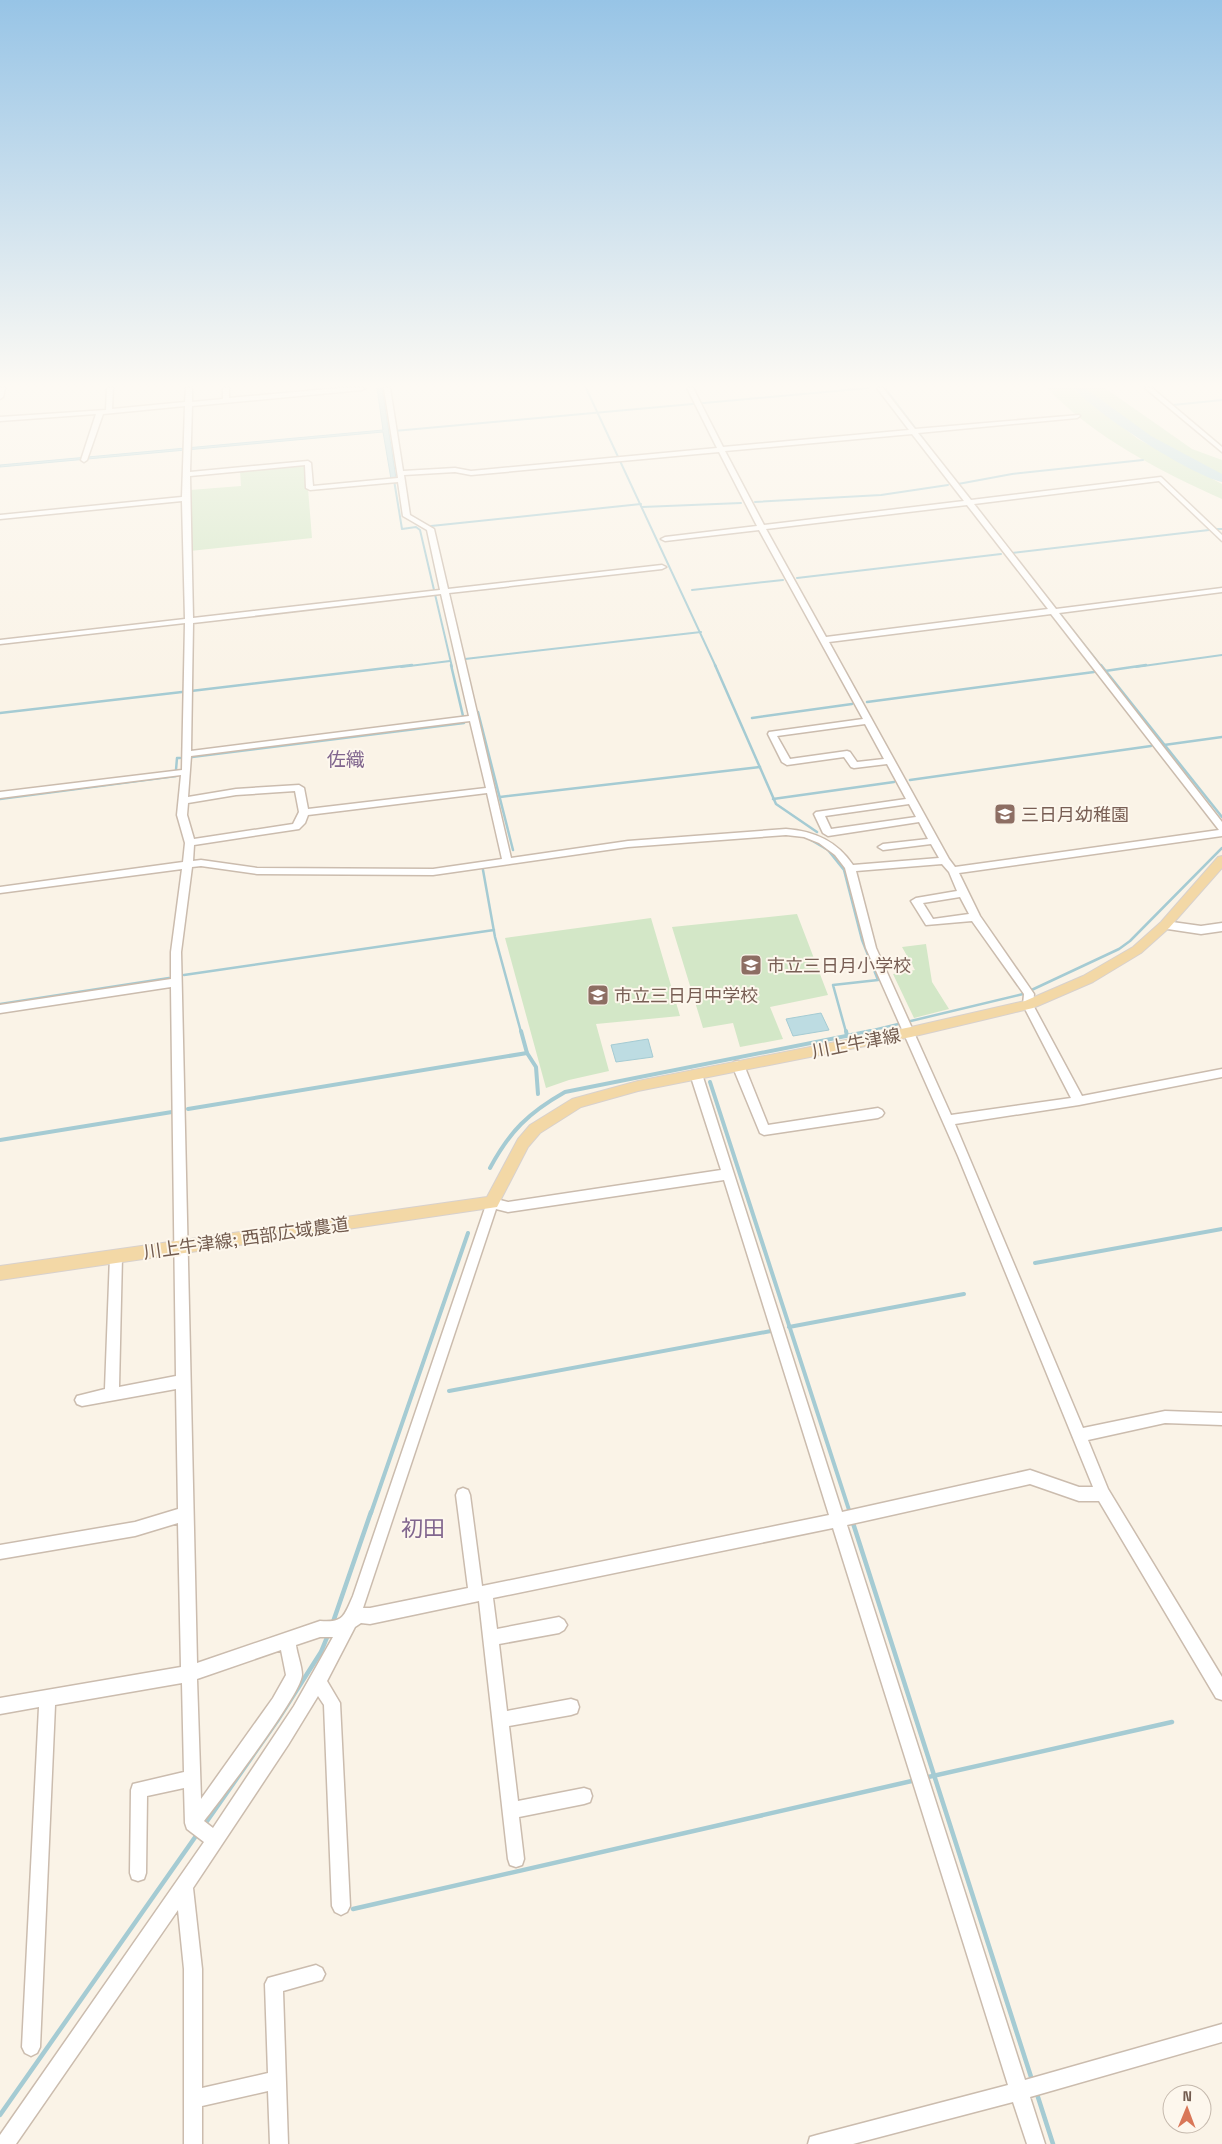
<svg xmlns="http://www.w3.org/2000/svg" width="1222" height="2144" font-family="'Space Grotesk','Noto Sans JP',sans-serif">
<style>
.green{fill:#d3e7c7}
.water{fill:#bddce2;stroke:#a5cbd3}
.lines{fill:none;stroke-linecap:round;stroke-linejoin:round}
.stream-far3{stroke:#a5cbd3;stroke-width:2}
.stream-far2{stroke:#a5cbd3;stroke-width:2.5}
.stream-far1{stroke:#a5cbd3;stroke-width:4}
.stream{stroke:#a5cbd3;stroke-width:4.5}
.river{fill:#bddce2;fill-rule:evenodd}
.minor-casing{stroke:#cbbcae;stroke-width:3}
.major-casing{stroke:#d8d1cd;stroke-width:2}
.minor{fill:#fff;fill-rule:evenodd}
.major{fill:#f3d8a6;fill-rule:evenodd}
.labels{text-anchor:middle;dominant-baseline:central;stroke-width:4;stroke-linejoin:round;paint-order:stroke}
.education-label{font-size:18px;fill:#785e54;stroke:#fdf7ed;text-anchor:start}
.street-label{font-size:18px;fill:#725b4e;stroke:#fdf7ed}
.neighbourhood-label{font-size:19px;fill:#81668e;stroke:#fdf7ed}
.near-neighbourhood-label{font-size:22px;fill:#81668e;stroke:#fdf7ed}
</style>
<rect width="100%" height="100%" fill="#faf3e7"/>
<g class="green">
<path d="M1047 388H1072L1138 439 1222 484V499C1160 471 1095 438 1047 388Z"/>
<polygon points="1085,388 1105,388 1192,449 1222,460 1222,475 1156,441"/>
<polygon points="306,464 312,538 190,551 190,490 241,486 240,470"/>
<polygon points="797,914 828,995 770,1007 783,1039 740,1047 733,1023 703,1028 672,927"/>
<polygon points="651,918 680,1016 596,1024 609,1071 569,1080 546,1088 505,938"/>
<polygon points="926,944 932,982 949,1009 914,1018 893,974 915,970 902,947"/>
</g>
<g class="water">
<polygon points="377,388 382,388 396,478 391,479 383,432 0,467 0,465 383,430"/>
<polygon points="821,1013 829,1030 793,1036 786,1019"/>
<polygon points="648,1039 653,1057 616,1062 611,1045"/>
</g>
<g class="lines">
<g class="stream-far3">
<polyline points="586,388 716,667"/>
<polyline points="885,388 943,465"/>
<polyline points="1173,405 1222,400"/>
<polyline points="394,431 869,388"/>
<polyline points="394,480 402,529 416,527 420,530 452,667"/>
<polyline points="958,484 1012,474 1143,460"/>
<polyline points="755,502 881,495 948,485"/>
<polyline points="642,507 741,503"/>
<polyline points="431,526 641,504"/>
<polyline points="1217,529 1222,529"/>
<polyline points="1012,553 1209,530"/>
<polyline points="797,578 1001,554"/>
<polyline points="692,590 783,580"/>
<polyline points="1041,590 1102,667"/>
<polyline points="465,659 701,632"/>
<polyline points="401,667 450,661"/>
<polyline points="1136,667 1222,655"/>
</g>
<g class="stream-far2">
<polyline points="451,665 463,716"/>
<polyline points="715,665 776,804 817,832"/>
<polyline points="1101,665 1222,817"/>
<polyline points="1105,671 1146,665"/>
<polyline points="191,691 412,665"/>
<polyline points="867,702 1094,672"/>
<polyline points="478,712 513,850"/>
<polyline points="0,713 182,692"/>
<polyline points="752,718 852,704"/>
<polyline points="1164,745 1222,737"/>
<polyline points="192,757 464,723"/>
<polyline points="176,770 177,758 180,758"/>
<polyline points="910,780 1151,746"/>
<polyline points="500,797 760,767"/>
<polyline points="0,799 176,776"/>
<polyline points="773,799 894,782"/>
<polyline points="811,840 828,850 844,870 862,940 878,980 833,985 846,1032"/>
<polyline points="483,870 495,937 521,1032"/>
<polyline points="184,975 494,930"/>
<polyline points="0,1004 169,978"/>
<polyline points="865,1032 1023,994 1119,949 1130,941 1222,848"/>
</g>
<g class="stream-far1">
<polyline points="521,1031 527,1053 536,1067 538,1094"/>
<polyline points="846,1031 847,1036"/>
<polyline points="710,1082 850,1513"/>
<polyline points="188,1109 527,1053"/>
<polyline points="0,1140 172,1112"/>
<path d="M490 1168C510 1131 528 1113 565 1092L871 1031"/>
<polyline points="1035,1263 1222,1229"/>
<polyline points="789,1327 964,1294"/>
<polyline points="449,1391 771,1331"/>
<polyline points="371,1513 468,1233"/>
</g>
<g class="stream">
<polyline points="849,1512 850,1514"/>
<polyline points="852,1520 1032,2080"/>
<polyline points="332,1625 371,1512"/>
<polyline points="924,1778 1172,1722"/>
<polyline points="205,1824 277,1721 321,1652 328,1635"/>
<polyline points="353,1909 916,1780"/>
<polyline points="1036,2091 1053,2144"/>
<polyline points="0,2115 198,1833"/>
</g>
<path class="river" d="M1074 388H1085L1151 436 1222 474V482C1191 475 1094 413 1074 388Z"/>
<g class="minor-casing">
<g id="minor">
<polygon points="0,388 5,388 3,397 0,399"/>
<path d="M107 388H113L112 409 185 402 186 388H192V402L223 399V388H229V398L340 388H365L362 390 192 406 190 472 308 461 311 463 313 486 398 478 384 388H390L403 471 455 468 471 471 717 448 687 388H693L723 447 909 430 877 388H883L915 429 1079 415 1080 416 1077 418 918 433 971 500 1161 477 1222 535V541L1159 481 974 504 1056 609 1222 588V592L1059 613 1222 822V836L959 873 980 916 1034 994 1033 1005 1082 1096 1222 1069V1077L1079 1105 955 1124 1083 1428 1165 1411 1222 1413V1425L1165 1423 1088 1440 1108 1489 1222 1677V1700L1216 1698 1099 1501H1079L1030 1484 847 1525 1025 2080 1222 2024V2042L1030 2097 1045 2144H1027L1013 2102 853 2144H808L810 2137 817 2135 1008 2085 833 1528 493 1598 497 1629 559 1617 564 1620 567 1625 564 1630 559 1633 499 1644 507 1711 571 1699 577 1701 579 1707 577 1713 571 1715 509 1726 518 1801 584 1788 590 1790 592 1796 590 1802 584 1804 519 1817 524 1859 522 1865 516 1867 510 1865 508 1859 479 1601 370 1624 361 1623 355 1627 327 1681 340 1703 350 1906 347 1912 341 1915 335 1912 332 1906 324 1705 318 1696 288 1745 193 1888 202 1969V2088L268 2073 265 1984 268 1978 316 1965 322 1968 325 1974 322 1980 283 1991 288 2144H270L268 2091 202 2106V2144H184V1969L178 1910 16 2144H0V2135L204 1842 187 1829 185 1823 184 1788 147 1796 146 1873 144 1879 138 1881 132 1879 130 1873 131 1790 133 1784 184 1772 182 1683 55 1705 40 2047 37 2053 31 2056 25 2053 22 2047 39 1707 0 1714V1698L181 1667 178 1523 135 1536 0 1559V1545L135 1522 178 1509 176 1389 82 1406 77 1404 75 1400 77 1396 105 1389 110 1256 112 1252 116 1251 120 1252 122 1256 119 1387 176 1376 171 987 0 1013V1005L171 979V952L182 869 0 893V887L183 862 185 843 177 815 181 775 0 798V792L182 770 185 623 0 644V640L185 619 182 501 0 519V515L182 497 185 406 103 414 87 460 84 462 81 460 96 414 0 421V417L106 410ZM912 434 964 501 764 525 725 451ZM719 452 757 526 665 537 661 539 665 541 759 530 863 719 769 732 768 734 782 762 787 765 844 757 851 767 854 768 887 764 906 799 816 812 814 814 823 833 828 836 919 822 928 839 883 844 878 847 883 850 931 844 939 858 853 865C837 841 814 831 786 829L628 841 511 858 449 593 662 569 666 567 662 565 448 589 434 529 410 515 404 475 455 472 471 475ZM305 465 306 488 310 490 398 482 403 516 427 530 440 590 193 618 190 476ZM967 505 1048 609 826 637 766 529ZM441 594 469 716 191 751 193 623ZM1051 614 1219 830 955 867 949 859 829 642ZM470 721 486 788 308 809 304 788 299 785 236 789 188 797 191 756ZM865 724 884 759 857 762 850 752 847 751 790 759 777 736ZM295 791 299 812 293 824 194 839 187 815 188 803 236 795ZM487 793 502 859 433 869 257 868 201 860 193 861 194 845 299 829 305 823 308 815ZM909 804 916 817 831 829 825 816ZM786 835 804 837 819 843 835 855 845 868 866 948 958 1156 1093 1487H1079L1030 1470 842 1512 702 1074 700 1071H692L690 1074 721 1170 508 1202 492 1198 488 1199 353 1596C344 1616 344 1623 320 1621L197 1663 181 952 192 867 201 866 257 874 433 875 628 847ZM942 864 949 872 957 891 916 898 911 901 926 925 972 921 1024 994 1023 1005 1071 1098 951 1115 876 948 856 871ZM960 897 969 914 933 919 923 903ZM724 1180 829 1515 482 1586 470 1495 468 1490 463 1488 458 1490 456 1495 468 1588 370 1608H363L496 1209 508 1212ZM320 1637H333L294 1706 213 1828 204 1821C221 1799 301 1695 302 1675 302 1666 297 1654 296 1645ZM281 1650 286 1675 273 1698 201 1799 197 1679Z"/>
<polygon points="1145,388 1152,388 1222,447 1222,452"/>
<polygon points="1165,921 1201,926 1222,923 1222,931 1201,934 1161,928 1160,925"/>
<polygon points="738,1061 742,1062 744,1065 768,1125 878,1108 882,1110 884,1113 882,1116 878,1118 764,1135 760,1133 732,1065 734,1062"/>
</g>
</g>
<g class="major-casing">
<polygon id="major" points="1222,856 1222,868 1169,928 1141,953 1093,982 1033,1008 911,1037 638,1091 581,1107 540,1133 528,1147 497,1207 0,1280 0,1266 487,1197 518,1139 530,1125 572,1099 638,1081 911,1027 1025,1001 1083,976 1133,947 1161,922 1218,857"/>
</g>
<use href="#minor" class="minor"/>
<use href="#major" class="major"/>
</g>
<linearGradient id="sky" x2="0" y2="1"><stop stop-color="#97c4e6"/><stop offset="0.56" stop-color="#fdfaf4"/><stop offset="1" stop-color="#fdfaf4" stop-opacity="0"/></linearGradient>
<rect width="1222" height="688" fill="url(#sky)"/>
<defs>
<g id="school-square" transform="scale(1.125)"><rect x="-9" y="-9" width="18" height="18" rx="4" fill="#8d6e63" stroke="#fdf7ed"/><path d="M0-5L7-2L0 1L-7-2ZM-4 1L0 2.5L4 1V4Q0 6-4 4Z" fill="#fff"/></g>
</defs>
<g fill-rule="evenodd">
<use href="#school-square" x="1005" y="814"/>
<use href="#school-square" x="751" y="965"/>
<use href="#school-square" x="598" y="995"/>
</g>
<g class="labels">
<g class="education-label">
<text x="1021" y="814">三日月幼稚園</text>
<text x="767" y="965">市立三日月小学校</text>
<text x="614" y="995">市立三日月中学校</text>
</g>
<g class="street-label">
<text transform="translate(856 1043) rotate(-11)">川上牛津線</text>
<text transform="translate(246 1238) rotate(-8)">川上牛津線; 西部広域農道</text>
</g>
<g class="neighbourhood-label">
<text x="346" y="759">佐織</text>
</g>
<g class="near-neighbourhood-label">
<text x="423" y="1528">初田</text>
</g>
</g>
<g transform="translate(1187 2109) rotate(1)"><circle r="24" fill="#fdf7ed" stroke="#c5b9ad"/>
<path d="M0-4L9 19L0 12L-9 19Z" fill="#d97758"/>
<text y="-8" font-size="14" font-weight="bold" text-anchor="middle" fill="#725b4e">N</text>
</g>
</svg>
